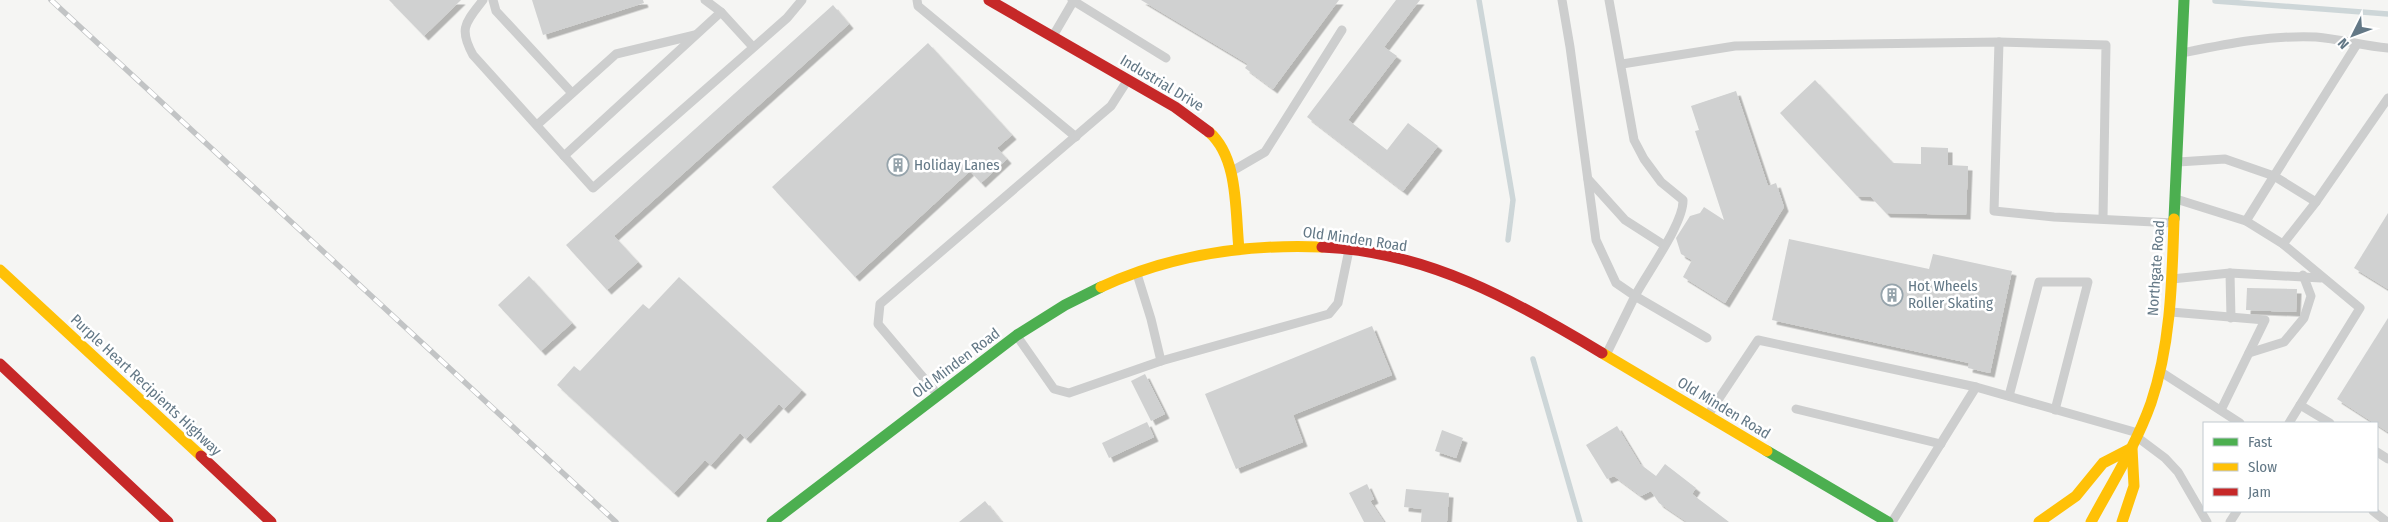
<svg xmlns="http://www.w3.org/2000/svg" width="2388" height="522" font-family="'Fira Sans Condensed',sans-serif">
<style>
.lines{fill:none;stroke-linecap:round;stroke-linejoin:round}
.stream{stroke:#cdd6d8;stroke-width:5.5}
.building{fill:#d0d1d1;filter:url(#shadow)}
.lane{stroke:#cdcece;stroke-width:9}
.fast{stroke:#4caf50;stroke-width:11}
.slow{stroke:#ffc107;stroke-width:11}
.jam{stroke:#c62828;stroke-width:11}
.rail-casing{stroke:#c2c4c5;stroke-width:5.5}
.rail{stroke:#fff;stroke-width:4;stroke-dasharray:11;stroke-linecap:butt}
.labels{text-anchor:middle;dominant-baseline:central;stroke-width:5;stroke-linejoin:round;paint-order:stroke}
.street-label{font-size:15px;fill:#637886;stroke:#fff}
.poi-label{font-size:15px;fill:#637886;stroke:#fff;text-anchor:start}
</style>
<defs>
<filter id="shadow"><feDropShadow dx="4.5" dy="4.5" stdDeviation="0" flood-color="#0004"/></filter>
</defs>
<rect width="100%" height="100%" fill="#f5f5f3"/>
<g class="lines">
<g class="stream">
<polyline points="1479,0 1513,200 1508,240"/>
<polyline points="2215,1 2388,14"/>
<polyline points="1533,359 1580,522"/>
</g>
</g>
<g class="building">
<polygon points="389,0 461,0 424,36"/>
<polygon points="532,0 643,0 644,3 543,35"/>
<polygon points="1141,0 1339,0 1273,89 1245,68 1248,64"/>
<polygon points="1396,0 1420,0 1384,47 1397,56 1348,120 1387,150 1408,123 1438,146 1403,191 1307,117"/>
<polygon points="833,5 849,24 614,236 638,262 607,290 566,245"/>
<polygon points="928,43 1012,135 997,148 1007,159 981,183 970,171 855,277 772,187"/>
<polygon points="1815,80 1893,163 1921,164 1921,147 1948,148 1948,165 1968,166 1966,215 1886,213 1871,197 1857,196 1780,113"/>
<polygon points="1736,91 1768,186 1776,183 1784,207 1725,303 1683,277 1692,260 1681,254 1676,238 1690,216 1700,213 1704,207 1724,220 1695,131 1699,130 1691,106"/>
<polygon points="2388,213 2388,289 2354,268"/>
<polygon points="1789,239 1929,269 1933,254 2012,271 1990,373 1968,368 1969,363 1772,320"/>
<polygon points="529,276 572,323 541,351 498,305"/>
<polygon points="679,277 802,390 784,409 779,404 746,439 740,433 711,465 705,460 674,493 557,385 574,366 580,371 643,304 649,309"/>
<polygon points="2247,288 2297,289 2296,312 2246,310"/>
<polygon points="2388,318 2388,432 2337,399"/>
<polygon points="1372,326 1392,375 1293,415 1303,442 1236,469 1205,394"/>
<polygon points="1145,374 1165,414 1151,421 1131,381"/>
<polygon points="1147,422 1154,437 1109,458 1102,443"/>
<polygon points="1617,426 1640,464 1656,476 1665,464 1696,488 1692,494 1729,522 1687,522 1659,503 1651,491 1641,496 1614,476 1607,479 1586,445"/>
<polygon points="1442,430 1463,438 1456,458 1435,451"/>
<polygon points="1367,484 1374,499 1370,501 1384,522 1364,522 1349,493"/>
<polygon points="1406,489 1449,493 1447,522 1421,522 1422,509 1404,507"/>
<polygon points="985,501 1002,522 959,522"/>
</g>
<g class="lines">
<g class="lane">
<path d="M483 0C466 22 458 28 473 55L593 188 787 18 802 0"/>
<polyline points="493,0 496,11 572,93"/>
<polyline points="705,0 721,12 753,47"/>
<polyline points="917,0 918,6 1076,137"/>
<polyline points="1072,0 1166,58"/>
<polyline points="1562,0 1570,47 1596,240 1616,283 1635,296 1606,355"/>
<path d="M1609 0 1634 140 1644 159 1661 182 1683 200C1684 223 1647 273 1635 296L1707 338"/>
<polyline points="1053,36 1074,0"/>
<polyline points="1999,42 2106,45 2103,218"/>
<path d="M2182 53C2227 44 2270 35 2316 37 2340 39 2364 46 2388 48"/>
<polyline points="1622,64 1735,46 1999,42 1994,211 2054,217 2174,223"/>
<polyline points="537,125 616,54 695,35"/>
<polyline points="564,156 721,12"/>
<polyline points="2178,162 2225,159 2274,176 2246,221"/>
<polyline points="1234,170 1265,152 1342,30"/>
<polyline points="1588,179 1625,220 1664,245"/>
<polyline points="2176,199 2246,221 2283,244 2360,308 2289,423"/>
<polyline points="2316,202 2274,176 2357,44"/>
<polyline points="2283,244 2316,202 2388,98"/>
<polyline points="2230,273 2231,318"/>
<polyline points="2172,279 2230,273 2321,278"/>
<polyline points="2171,312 2265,320 2221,410"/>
<polyline points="1017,336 1054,389 1069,393 1161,361 1151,319 1137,274"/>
<polyline points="2249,353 2284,342 2304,318 2311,296 2303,275"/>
<polyline points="1161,361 1329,314 1338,303 1349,250"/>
<polyline points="2161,372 2240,423"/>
<polyline points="938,395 878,324 880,304 1111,106 1127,81"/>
<polyline points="2009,396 2039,282 2088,282 2055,410"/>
<polyline points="2300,405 2330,423"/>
<polyline points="1796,409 1941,444"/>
<polyline points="1708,415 1758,340 1976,387"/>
<polyline points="2137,437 2165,458 2178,472 2207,522"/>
<polyline points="2377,452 2388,459"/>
<polyline points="2373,511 2387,522"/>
<polyline points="1892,522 1976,387 2138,433"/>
<polyline points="2230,522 2237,511"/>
</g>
<g class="fast">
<polyline points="2174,219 2184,0"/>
<polyline points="1767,451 1888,522"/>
<polyline points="772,522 1017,335 1065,305 1101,287"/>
</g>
<g class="slow">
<path d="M1209 132C1239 158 1235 212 1239 249"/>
<polyline points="0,270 201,456"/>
<path d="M1101 287C1170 255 1247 244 1322 247"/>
<polyline points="1602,353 1767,451"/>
<polyline points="2039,522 2076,496 2103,463 2132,448 2134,486 2122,522"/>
<path d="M2091 522C2112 483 2136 445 2151 403 2171 344 2172 281 2174 219"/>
</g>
<g class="jam">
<polyline points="989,0 1175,107 1209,132"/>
<path d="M1322 247C1426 251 1516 301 1602 353"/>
<polyline points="0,364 168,522"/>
<polyline points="201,456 271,522"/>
</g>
<g class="rail-casing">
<polyline id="rail" points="51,0 616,522"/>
</g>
<use href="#rail" class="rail"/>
</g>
<defs>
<g id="building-ring" transform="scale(1.125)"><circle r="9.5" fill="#fff" stroke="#96a4ac" stroke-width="1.5"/><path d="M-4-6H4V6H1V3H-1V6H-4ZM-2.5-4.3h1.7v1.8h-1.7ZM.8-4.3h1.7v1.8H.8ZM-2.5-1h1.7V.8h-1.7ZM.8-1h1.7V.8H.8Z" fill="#96a4ac"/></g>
</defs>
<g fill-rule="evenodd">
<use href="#building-ring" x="898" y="165"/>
<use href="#building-ring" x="1892" y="295"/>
</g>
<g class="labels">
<g class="street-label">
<text transform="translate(1162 83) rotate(31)">Industrial Drive</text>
<text transform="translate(1355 239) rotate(8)">Old Minden Road</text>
<text transform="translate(2156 268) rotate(-86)">Northgate Road</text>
<text transform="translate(956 363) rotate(-37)">Old Minden Road</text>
<text transform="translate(146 385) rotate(43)">Purple Heart Recipients Highway</text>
<text transform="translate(1724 408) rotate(31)">Old Minden Road</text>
</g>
<g class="poi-label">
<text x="914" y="165">Holiday Lanes</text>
<text x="1908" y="286">Hot Wheels<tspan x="1908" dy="17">Roller Skating</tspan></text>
</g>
</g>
<rect x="2203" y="422" width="175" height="90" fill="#ffffff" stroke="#c1c9cf"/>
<rect x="2213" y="438" width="25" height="8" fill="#4caf50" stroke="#c1c9cf"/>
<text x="2248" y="447" font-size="15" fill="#637886">Fast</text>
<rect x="2213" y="463" width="25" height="8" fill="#ffc107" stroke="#c1c9cf"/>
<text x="2248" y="472" font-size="15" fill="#637886">Slow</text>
<rect x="2213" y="488" width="25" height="8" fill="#c62828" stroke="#c1c9cf"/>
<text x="2248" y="497" font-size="15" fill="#637886">Jam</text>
<g transform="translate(2353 35) rotate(228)" stroke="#ffffff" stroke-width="4" paint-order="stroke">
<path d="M0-4L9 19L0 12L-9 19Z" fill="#637886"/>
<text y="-8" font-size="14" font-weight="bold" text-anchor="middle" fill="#637886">N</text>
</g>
</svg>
